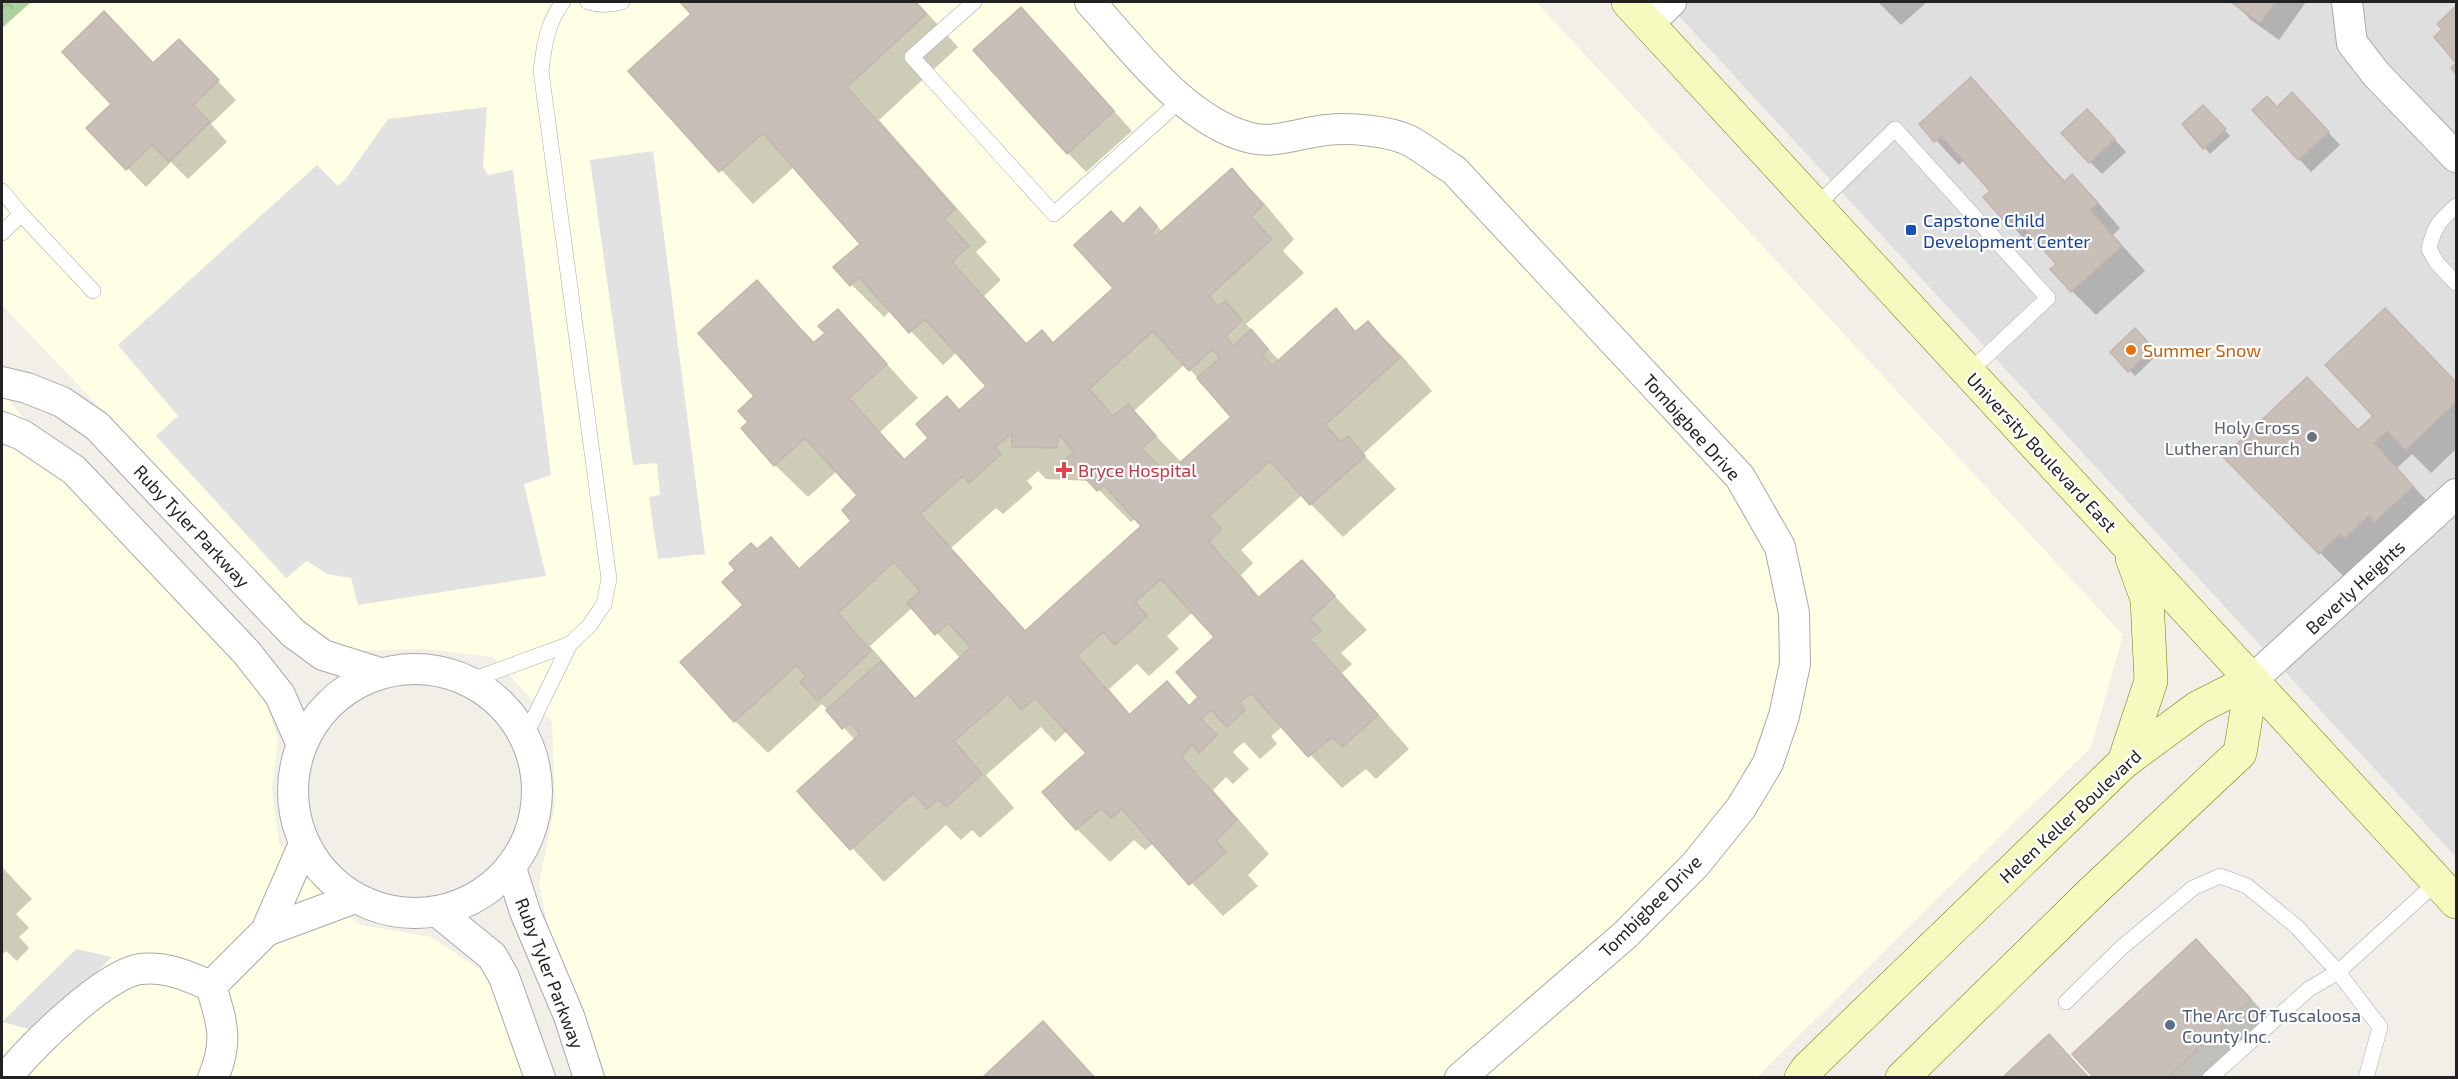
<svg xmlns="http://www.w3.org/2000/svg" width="2458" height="1079" font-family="'Exo 2',sans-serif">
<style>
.residential{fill:#e0dfdf}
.education{fill:#ffffe5}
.forest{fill:url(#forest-crowns)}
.parking{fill:#e2e2e2}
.shadow{fill:#0003;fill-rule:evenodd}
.building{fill:#c7bfb8;stroke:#c4b6ab;stroke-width:1.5;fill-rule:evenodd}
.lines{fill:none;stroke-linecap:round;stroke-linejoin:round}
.lane-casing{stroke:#a9a9a9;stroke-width:16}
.street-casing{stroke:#a9a9a9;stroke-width:32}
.secondary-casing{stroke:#707d05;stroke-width:34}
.lane{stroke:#fff;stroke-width:15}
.street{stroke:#fff;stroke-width:30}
.secondary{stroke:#f7fabf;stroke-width:33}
.transit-dot{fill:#1a4fb4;stroke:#fff;stroke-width:2}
.food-dot{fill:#e8710a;stroke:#fff;stroke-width:2}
.worship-dot{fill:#6b7280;stroke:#fff;stroke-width:2}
.health-dot{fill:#e0444e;stroke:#fff;stroke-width:2}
.service-dot{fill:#5c6f8a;stroke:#fff;stroke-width:2}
.labels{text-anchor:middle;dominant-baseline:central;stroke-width:4.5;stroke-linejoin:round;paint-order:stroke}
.transit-label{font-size:18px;fill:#164399;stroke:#fff;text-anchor:start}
.food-label{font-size:18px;fill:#c56008;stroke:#fff;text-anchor:start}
.street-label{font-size:18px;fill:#222;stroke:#fff}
.worship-label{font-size:18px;fill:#5b616d;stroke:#fff;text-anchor:end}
.health-label{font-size:18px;fill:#be3a42;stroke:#fff;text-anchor:start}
.service-label{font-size:18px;fill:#4e5e75;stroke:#fff;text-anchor:start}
</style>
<defs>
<pattern id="forest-crowns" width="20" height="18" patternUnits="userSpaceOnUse" patternTransform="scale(1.5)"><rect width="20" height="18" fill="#add19e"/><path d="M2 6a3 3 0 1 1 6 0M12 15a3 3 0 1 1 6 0" fill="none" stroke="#95b388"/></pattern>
</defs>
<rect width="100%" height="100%" fill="#f2efe9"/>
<polygon class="residential" points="1666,2 2456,2 2456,857"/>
<g class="education">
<polygon points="2,2 1536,2 2123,635 2091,747 1757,1077 604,1077 549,930 539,884 555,804 552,722 493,657 427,649 356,651 316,635 2,305"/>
<polygon points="2,393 263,693 278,739 272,789 279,844 357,924 431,937 485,973 528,1077 2,1077"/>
</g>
<polygon class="forest" points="2,2 31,2 2,28"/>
<g class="parking">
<polygon points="487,107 483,166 488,175 513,170 551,475 524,484 546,576 358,605 351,578 327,574 307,561 286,578 156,436 178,416 118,345 317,165 338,186 345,180 388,119"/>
<polygon points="653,151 705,554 658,559 649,497 660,495 657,463 633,465 590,160"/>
<polygon points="76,949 112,957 37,1031 2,1022"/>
</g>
<g class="shadow">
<path d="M682 2H917L958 47 879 120 987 242 976 252 1001 280 984 296 1028 345 1054 344 1115 288 1124 225 1140 209 1163 232 1232 170 1264 203 1294 239 1283 251 1304 273 1246 324 1273 354 1280 361 1335 310 1357 332 1368 323 1401 355 1432 391 1363 454 1396 489 1343 537 1302 495 1241 550 1253 563 1241 575 1260 598 1302 562 1367 630 1341 653 1352 664 1342 673 1409 749 1376 779 1366 769 1342 788 1283 726 1271 736 1277 744 1260 759 1244 742 1238 747 1233 752 1249 769 1233 784 1226 777 1213 790 1269 854 1248 875 1258 886 1223 916 1154 843 1145 850 1134 840 1110 862 1077 829 1088 754 1067 731 1055 742 1041 727 986 775 1014 808 980 838 972 830 961 840 946 825 884 882 799 791 855 740 828 710 822 704 768 753 735 721 745 605 757 552 770 539 801 570 853 521 860 495 837 471 808 497 775 465 750 422 756 396 757 282 815 343 827 333 838 311 918 398 880 432 906 460 988 386 957 352 943 365 891 310 884 317 851 284 862 244 794 167 753 204 630 71 693 14ZM1185 364 1233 417 1182 463 1133 412ZM1038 471 1046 479 1090 481 1131 522 1136 518 1143 526 1026 631 951 548 996 508 1003 514 1033 488 1027 481ZM913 607 961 659 916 699 870 646ZM1193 612 1216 638 1200 697 1190 706 1167 683 1131 715 1109 689 1137 664 1149 676 1179 649 1167 636Z"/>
<polygon points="1878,2 1927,2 1901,25"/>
<polygon points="2233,2 2306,2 2279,40 2251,20"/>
<polygon points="2456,9 2456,61 2436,38"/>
<polygon points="1039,28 1132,131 1086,172 1068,153"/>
<polygon points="197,59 236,100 211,124 227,142 188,179 171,162 146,187 88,128 154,64"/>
<polygon points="1971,79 2066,182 2072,176 2096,200 2120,228 2113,235 2145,271 2096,315 2072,291 2058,264 2035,238 2029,244 1985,197 1992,191 1964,160 1959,165 1921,124"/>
<polygon points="2305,107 2340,145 2311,172 2254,110"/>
<polygon points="2209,113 2230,136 2210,154 2184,124"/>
<polygon points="2100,123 2126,152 2102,174 2090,162"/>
<polygon points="2408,334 2456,383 2456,449 2431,473 2412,454 2397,468 2436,511 2370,561 2365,556 2344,577 2225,457 2359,432 2375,416"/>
<polygon points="2141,336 2157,355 2135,376 2112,352"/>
<polygon points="2,867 32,899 16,914 29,928 19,937 29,948 17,961 6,951 2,955"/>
<polygon points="2219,965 2274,1023 2216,1078 2096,1078"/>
</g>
<g class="building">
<path d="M680 2H915L926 14 847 87 955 209 944 219 969 246 952 262 1026 344 1042 330 1053 343 1113 288 1074 245 1111 211 1123 224 1140 207 1157 226 1151 233 1155 237 1232 168 1263 205 1251 217 1272 239 1209 296 1218 307 1225 301 1242 320 1226 336 1229 341 1234 346 1251 329 1268 349 1262 355 1272 366 1336 308 1355 332 1368 321 1400 358 1325 425 1341 442 1348 436 1365 456 1310 505 1270 461 1209 516 1221 529 1209 542 1258 598 1302 560 1335 596 1310 619 1321 631 1310 639 1378 715 1342 747 1332 737 1308 757 1251 693 1239 703 1245 710 1227 727 1211 710 1206 714 1201 719 1217 735 1199 753 1192 745 1181 757 1237 820 1216 841 1226 852 1189 885 1122 809 1111 818 1101 808 1076 830 1042 792 1086 753 1035 698 1021 710 1008 694 954 741 982 774 946 807 938 799 927 809 913 793 850 850 797 791 860 734 850 723 842 729 826 710 881 661 915 699 971 647 948 623 935 635 907 603 920 591 894 562 838 613 871 651 818 701 800 682 806 676 797 665 734 722 680 662 743 605 722 582 735 570 729 563 751 543 757 549 771 537 799 569 851 521 842 510 857 495 805 438 774 466 741 428 748 422 738 411 754 396 698 333 757 280 813 343 825 333 818 326 838 309 887 364 849 398 904 460 928 438 916 424 947 396 959 410 986 386 925 319 909 333 859 277 850 286 833 267 860 244 763 133 719 172 628 71 691 14ZM1153 331 1189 371 1212 349 1220 358 1197 378 1231 417 1166 475 1142 448 1156 436 1128 404 1113 416 1089 389ZM1012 433V447L1057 448 1059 435 1074 452 1067 458 1097 491 1104 485 1141 526 1025 631 920 514 963 476 969 483 1001 454 995 447ZM1161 579 1214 637 1176 672 1198 697 1189 706 1167 681 1129 715 1077 656 1103 632 1115 645 1147 616 1135 602Z"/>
<polygon points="2231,2 2275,2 2260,23"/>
<polygon points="2456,6 2456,74 2451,68 2456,63 2434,37 2442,29 2437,24"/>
<polygon points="1021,7 1114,111 1067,154 973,50"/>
<polygon points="104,11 153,63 179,39 219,80 193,105 210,122 169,162 152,145 126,170 86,128 111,104 62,52"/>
<polygon points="1971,77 2064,182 2072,174 2098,203 2090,210 2122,246 2071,292 2050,269 2056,264 2012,214 2004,221 1983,197 1990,191 1941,136 1934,142 1919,124"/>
<polygon points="2292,92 2329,132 2298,160 2252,110 2267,96 2277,107"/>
<polygon points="2203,105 2226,129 2203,149 2182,124"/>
<polygon points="2087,109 2115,139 2089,163 2061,133"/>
<polygon points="2385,308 2456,382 2456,402 2406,450 2387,431 2374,443 2413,486 2375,522 2369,515 2345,538 2340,534 2319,554 2223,457 2307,377 2358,430 2373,416 2325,365"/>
<polygon points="2135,328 2153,348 2128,372 2110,352"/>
<polygon points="2196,939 2251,999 2167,1078 2094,1078 2072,1054"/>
<polygon points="1043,1021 1095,1078 982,1078"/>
<polygon points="2049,1034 2089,1078 2002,1078"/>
</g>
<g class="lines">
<g class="lane-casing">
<g id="lane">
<path d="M588 2C600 6 610 5 622 2"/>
<polyline points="974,2 912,57 1054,214 1181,100"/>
<polyline points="2,191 21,214 2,233"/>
<polyline points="1816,206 1895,129 2048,298 1969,372"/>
<path d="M2456 206C2439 221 2434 227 2429 249L2437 263 2456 283"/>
<polyline points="21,214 93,291"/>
<polyline points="472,680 570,644"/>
<path d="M526 734 570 644 589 626 604 604 609 579 541 71C544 46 547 23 563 2"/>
<polyline points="2066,1002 2121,948 2193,888 2220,876 2247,886 2297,927 2338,972 2380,1027 2366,1078"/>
<polyline points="2210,1078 2309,989 2338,972 2438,881"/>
</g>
</g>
<g class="street-casing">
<g id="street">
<path d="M1090 2C1133 49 1186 123 1251 138 1276 144 1302 132 1327 130 1349 127 1388 131 1408 140 1424 148 1439 161 1454 170L1740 477 1780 547 1794 613 1795 664 1784 716 1768 763 1741 808 1695 865 1625 935 1460 1078"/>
<polyline points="2347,2 2352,43 2376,74 2456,157"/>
<polyline points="1648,24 1671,2"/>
<polyline points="2,382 27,388 62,402 97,426 293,633 323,655 380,673"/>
<polyline points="2,427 22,435 74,470 247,653 280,695 301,743"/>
<circle cx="415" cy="791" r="122"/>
<polyline points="2252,680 2456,494"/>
<polyline points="511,868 525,912 569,1016 589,1078"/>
<polyline points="438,912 492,956 504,977 540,1078"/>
<polyline points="266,931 355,898"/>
<polyline points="211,986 266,931 304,844"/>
<path d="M6 1078C30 1048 103 975 140 969 166 966 188 976 211 986 222 1022 229 1041 213 1078"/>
</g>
</g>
<g class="secondary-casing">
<g id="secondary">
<polyline points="1628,2 2456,902"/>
<polyline points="2124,762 2151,681 2147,599 2132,558"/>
<polyline points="1801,1078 1807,1069 2124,762 2197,708 2252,680"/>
<polyline points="1902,1078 2091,893 2240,753 2252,680"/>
</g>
</g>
<use href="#lane" class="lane"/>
<use href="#street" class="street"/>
<use href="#secondary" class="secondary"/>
</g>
<rect class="transit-dot" x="1905" y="224" width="12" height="12" rx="3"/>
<circle class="food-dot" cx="2131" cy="350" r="6"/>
<circle class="worship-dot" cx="2312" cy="437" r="6"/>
<path class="health-dot" d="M1061 461h6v6h6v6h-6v6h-6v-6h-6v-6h6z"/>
<circle class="service-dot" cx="2170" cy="1025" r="6"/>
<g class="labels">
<g class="transit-label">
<text x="1923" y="220">Capstone Child<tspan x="1923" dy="21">Development Center</tspan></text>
</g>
<g class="food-label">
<text x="2143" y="350">Summer Snow</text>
</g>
<g class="street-label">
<text transform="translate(1692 427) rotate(48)">Tombigbee Drive</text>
<text transform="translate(2042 452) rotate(47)">University Boulevard East</text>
<text transform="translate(192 526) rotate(47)">Ruby Tyler Parkway</text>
<text transform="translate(2355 587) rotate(-43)">Beverly Heights</text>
<text transform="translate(2070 816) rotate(-43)">Helen Keller Boulevard</text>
<text transform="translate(1650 906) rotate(-45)">Tombigbee Drive</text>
<text transform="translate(550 973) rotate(69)">Ruby Tyler Parkway</text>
</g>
<g class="worship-label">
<text x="2300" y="427">Holy Cross<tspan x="2300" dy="21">Lutheran Church</tspan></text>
</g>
<g class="health-label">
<text x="1078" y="470">Bryce Hospital</text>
</g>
<g class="service-label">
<text x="2182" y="1015">The Arc Of Tuscaloosa<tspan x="2182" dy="21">County Inc.</tspan></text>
</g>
</g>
<rect width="2458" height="1079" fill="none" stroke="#222222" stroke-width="6"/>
</svg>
